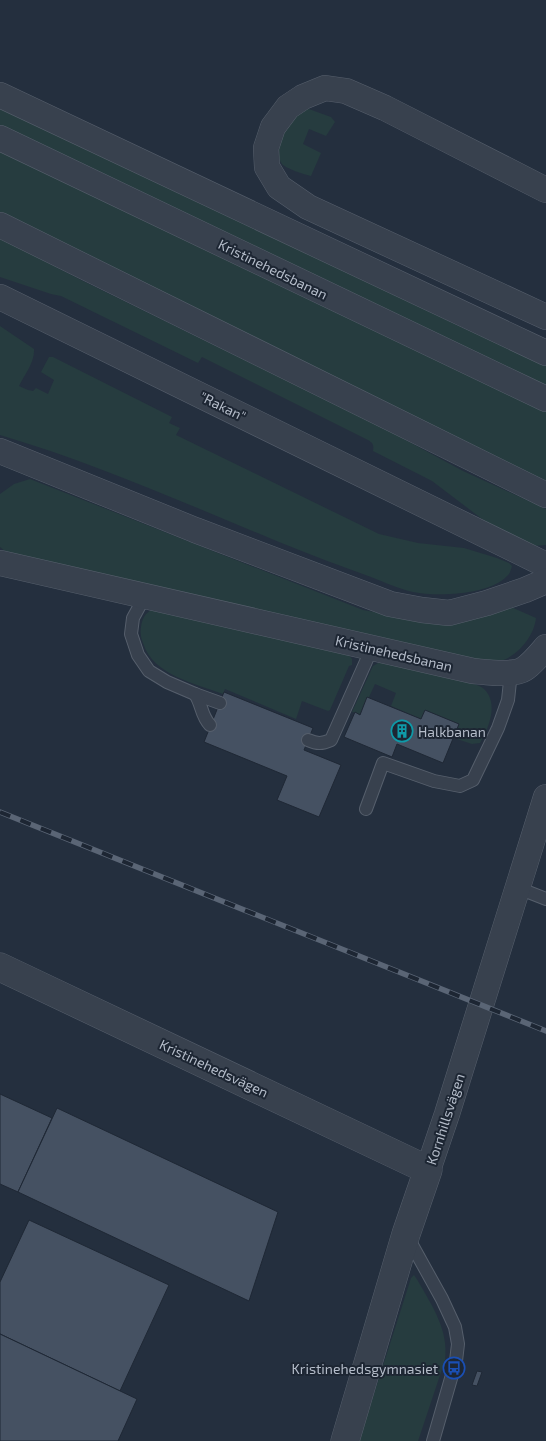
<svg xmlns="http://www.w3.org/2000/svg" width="546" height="1441" font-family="'Exo 2',sans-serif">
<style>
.green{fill:#263c3f}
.building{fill:#455162;stroke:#1f2835}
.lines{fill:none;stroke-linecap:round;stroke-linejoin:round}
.service-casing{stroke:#565f6c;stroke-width:14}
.minor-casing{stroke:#565f6c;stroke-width:26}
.tertiary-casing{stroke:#565f6c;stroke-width:29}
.service{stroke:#38414e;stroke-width:12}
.minor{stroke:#38414e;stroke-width:25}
.tertiary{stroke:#38414e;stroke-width:28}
.rail-casing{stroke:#5a6575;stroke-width:5.5}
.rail{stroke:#1d2633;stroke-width:4;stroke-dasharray:11;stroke-linecap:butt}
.labels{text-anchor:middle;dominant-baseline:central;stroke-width:4;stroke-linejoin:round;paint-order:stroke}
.street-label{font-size:14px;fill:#b4bcc9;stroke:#1d2633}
.poi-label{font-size:14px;fill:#b4bcc9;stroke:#1d2633;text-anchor:start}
</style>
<rect width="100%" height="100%" fill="#242f3e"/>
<g class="green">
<polygon points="0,105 463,328 538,361 546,365 546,387 0,129"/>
<path d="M306 108 331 117 335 122 326 136 309 129 303 144 321 153 311 176C305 175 285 168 282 164 274 153 282 128 291 120 295 115 301 112 306 108Z"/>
<polygon points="0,150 546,408 546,487 0,217"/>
<path d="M0 238 81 280 376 424 463 471 546 509V545L534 546 490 525 432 481 373 451C374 445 373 443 368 440L202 357 198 363 61 296 51 294 0 277Z"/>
<path d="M0 326 34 349C35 362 25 374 19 386L28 390 33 391 36 388 48 394 54 380 41 372 49 357H53L172 417 169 423 180 428 176 435 379 534 418 543 464 548 497 558 509 563 512 566C511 570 510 574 507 576 489 595 438 597 413 592 399 589 384 582 371 577 340 566 309 554 279 542 187 504 95 463 0 435Z"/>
<path d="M30 479 363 610 386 614 511 607 536 618C534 637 517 657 498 662 495 663 490 662 486 663L6 552 0 547V494L14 484Z"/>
<path d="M153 609 348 654 352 659V665L349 666 330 710 328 711 302 701 296 719 225 689 223 694C194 683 153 675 143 643 141 638 140 633 141 627 142 619 145 613 153 609Z"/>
<path d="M380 662C398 666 474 679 484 689 499 703 489 728 480 743L472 744 454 738 459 724 425 710 421 719 391 706 396 693 375 684 369 697H367L360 714 352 712 373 666Z"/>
<path d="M414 1275 418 1281C432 1306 449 1330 445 1360L418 1441H359L411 1278Z"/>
</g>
<g class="building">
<polygon points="224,692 313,728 304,750 341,765 319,817 277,800 287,776 204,742"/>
<polygon points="367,697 421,719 425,710 459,724 443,763 397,744 392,757 344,737 355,712 360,715"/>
<polygon points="0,1094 52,1118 18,1192 0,1184"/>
<polygon points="57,1108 278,1212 249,1301 18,1192"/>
<polygon points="29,1220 169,1285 120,1391 0,1334 0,1282"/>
<polygon points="0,1334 137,1399 118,1441 0,1441"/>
<polygon points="477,1371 482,1372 477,1386 472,1385"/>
</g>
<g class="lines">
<g class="service-casing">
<g id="service">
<polyline points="145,596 133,618 131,634 138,655 149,671 167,682 195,694 220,703"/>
<path d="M195 694C202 704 201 716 210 725"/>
<path d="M308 740C317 744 322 744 331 740L372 648"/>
<polyline points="366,809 383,763 434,781 460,786 473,780 498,728 508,700 511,672"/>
<polyline points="518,888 546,899"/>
<polyline points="407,1236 442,1299 455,1327 458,1344 456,1361 433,1441"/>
</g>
</g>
<g class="minor-casing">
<g id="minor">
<polyline points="0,95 546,353"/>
<polyline points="0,138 546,399"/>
<polyline points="546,190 385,108 346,91 325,88 303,97 288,107 273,127 266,148 267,167 279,187 308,207 546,317"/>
<polyline points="0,225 546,495"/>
<polyline points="0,297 546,565"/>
<polyline points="0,451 195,530 390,604 422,610 449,613 487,603 525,590 546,581"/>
<path d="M0 563 473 671C486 672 513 676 524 669 532 664 540 654 546 647"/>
<polyline points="428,1170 447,1114 546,797"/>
</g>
</g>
<g class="tertiary-casing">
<polyline id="tertiary" points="0,967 428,1170 406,1234 345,1441"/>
</g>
<use href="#service" class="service"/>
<use href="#minor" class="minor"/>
<use href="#tertiary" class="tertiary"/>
<g class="rail-casing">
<polyline id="rail" points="0,812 546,1031"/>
</g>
<use href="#rail" class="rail"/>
</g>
<defs>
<g id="building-ring" transform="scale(1.125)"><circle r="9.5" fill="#1d2633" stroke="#0f9aa8" stroke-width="1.5"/><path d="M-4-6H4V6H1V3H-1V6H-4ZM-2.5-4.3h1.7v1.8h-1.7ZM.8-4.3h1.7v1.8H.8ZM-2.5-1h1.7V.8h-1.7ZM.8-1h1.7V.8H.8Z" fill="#0f9aa8"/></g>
<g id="bus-ring" transform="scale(1.125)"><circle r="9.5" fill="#1d2633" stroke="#1a4fb4" stroke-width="1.5"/><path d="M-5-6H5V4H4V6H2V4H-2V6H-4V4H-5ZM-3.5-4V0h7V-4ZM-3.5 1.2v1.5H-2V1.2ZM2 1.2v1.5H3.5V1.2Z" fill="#1a4fb4"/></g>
</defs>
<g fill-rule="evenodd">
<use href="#building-ring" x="402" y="731"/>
<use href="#bus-ring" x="454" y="1368"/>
</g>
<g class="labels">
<g class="street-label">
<text transform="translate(273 269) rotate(26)">Kristinehedsbanan</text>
<text transform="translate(223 406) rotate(26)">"Rakan"</text>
<text transform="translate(394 653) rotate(13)">Kristinehedsbanan</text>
<text transform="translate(214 1068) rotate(25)">Kristinehedsvägen</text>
<text transform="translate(445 1119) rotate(-72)">Kornhillsvägen</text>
</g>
<g class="poi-label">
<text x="418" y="731">Halkbanan</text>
<text x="438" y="1368" text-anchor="end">Kristinehedsgymnasiet</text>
</g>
</g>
</svg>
